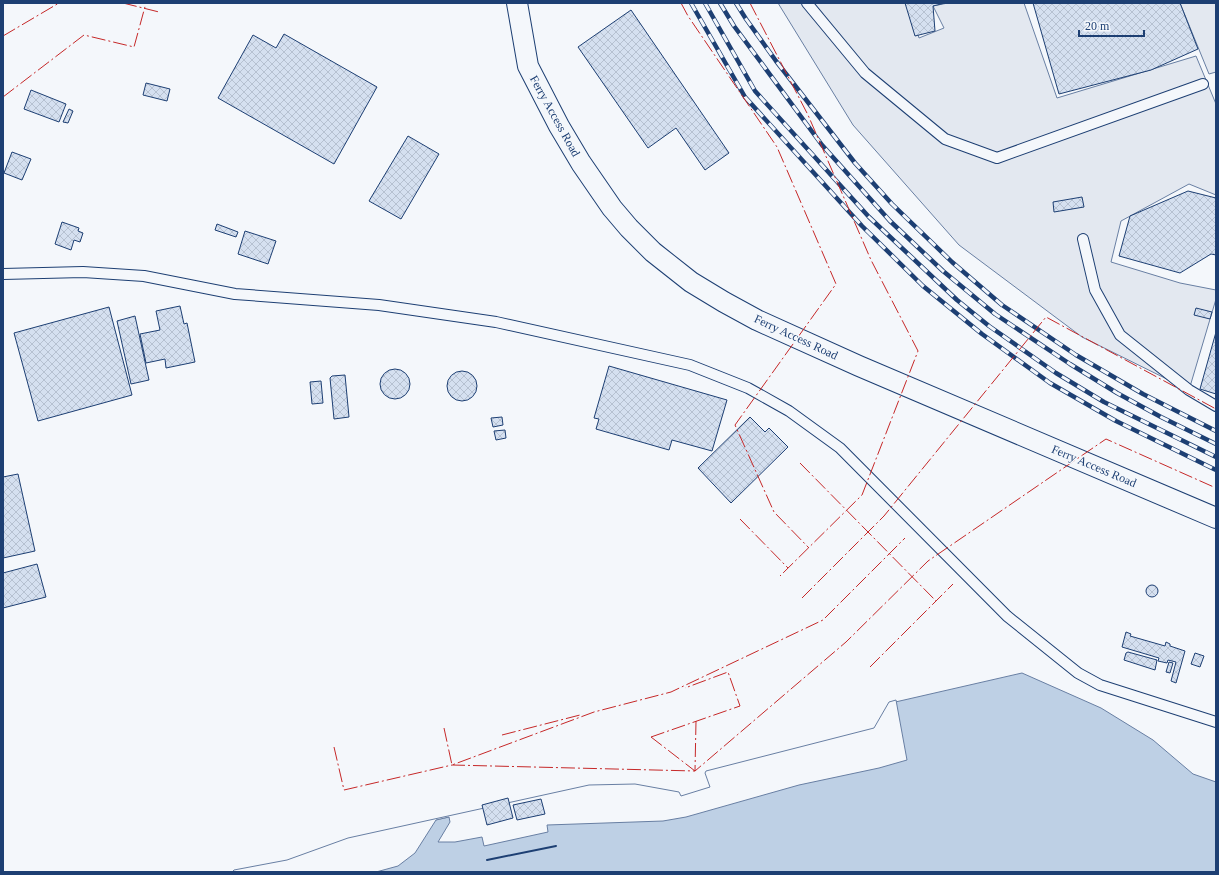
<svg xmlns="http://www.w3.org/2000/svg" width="1219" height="875" font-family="Georgia,serif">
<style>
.parking{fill:#e3e8f0;stroke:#687fa3}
.water{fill:#bed0e5;stroke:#687fa3}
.pier{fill:#f4f7fb;stroke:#687fa3}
.building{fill:url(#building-cross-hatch);stroke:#1d3f73}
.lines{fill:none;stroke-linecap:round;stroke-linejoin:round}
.service-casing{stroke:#1d3f73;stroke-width:12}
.minor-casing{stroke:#1d3f73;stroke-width:22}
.service{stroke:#f4f7fb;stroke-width:10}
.minor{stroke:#f4f7fb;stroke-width:20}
.rail-casing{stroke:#1d3f73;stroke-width:4.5}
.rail{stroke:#f4f7fb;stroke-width:3;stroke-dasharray:9;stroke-linecap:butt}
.wall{stroke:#1d3f73;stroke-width:2}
.power{stroke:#c62828;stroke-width:1;stroke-dasharray:14 3 2 3;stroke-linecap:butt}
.labels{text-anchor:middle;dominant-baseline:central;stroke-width:3;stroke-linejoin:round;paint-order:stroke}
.street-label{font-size:12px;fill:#1d3f73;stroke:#f4f7fb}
</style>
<defs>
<pattern id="building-cross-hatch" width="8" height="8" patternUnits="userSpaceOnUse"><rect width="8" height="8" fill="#d5e0f0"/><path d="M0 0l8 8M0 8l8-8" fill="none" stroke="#b6c1d1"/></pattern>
</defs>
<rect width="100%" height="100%" fill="#f4f7fb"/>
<g class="parking">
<polygon points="778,3 909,3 919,38 944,28 933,6 948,3 1024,3 1057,98 1196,56 1216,104 1216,195 1189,184 1121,221 1111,262 1180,283 1216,290 1216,299 1189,390 1082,337 959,245 853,125"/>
<polygon points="1180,3 1216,3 1216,72 1209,74"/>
</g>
<polygon class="water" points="1022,673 1101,708 1153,740 1193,774 1216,782 1216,872 234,872 288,862 348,840 444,818 541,799 680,799 875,730 891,703"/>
<polygon class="pier" points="896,700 907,760 879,768 799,785 686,817 663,821 547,825 548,832 484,846 482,837 455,842 438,842 450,822 449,817 436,820 415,853 398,866 376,872 232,872 234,870 287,860 348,838 589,785 635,784 679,792 681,796 710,787 705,773 706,771 874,728 889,702"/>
<g class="building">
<polygon points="905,3 945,3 933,6 935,31 915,36"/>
<polygon points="1033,3 1180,3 1198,49 1151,70 1059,94"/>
<polygon points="631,10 729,153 705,170 676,128 648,148 578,47"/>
<polygon points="284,34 377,87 334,164 218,98 253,35 276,48"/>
<polygon points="146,83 170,89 167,101 143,95"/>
<polygon points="31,90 66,104 59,122 24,109"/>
<polygon points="69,109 73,111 68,123 63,122"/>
<polygon points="408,136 439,154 401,219 369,201"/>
<polygon points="12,152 31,159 22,180 4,173"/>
<polygon points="1188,191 1216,198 1216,255 1211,254 1180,273 1119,256 1130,216"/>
<polygon points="1082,197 1084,207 1054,212 1053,202"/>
<polygon points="62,222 79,228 78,231 83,233 80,242 74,240 71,250 55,244"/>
<polygon points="217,224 238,232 236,237 215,230"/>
<polygon points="245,231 276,241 268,264 238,254"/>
<polygon points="180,306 184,324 187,323 195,362 166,368 165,359 146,363 140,334 160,330 156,311"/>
<polygon points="109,307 132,395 38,421 14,333"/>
<polygon points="1196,308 1212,312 1210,319 1194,315"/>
<polygon points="135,316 149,380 131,384 117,321"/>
<polygon points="1216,332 1216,394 1200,389"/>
<polygon points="609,366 727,400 712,451 672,440 669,450 596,429 599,419 594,418"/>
<circle cx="395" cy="384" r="15"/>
<circle cx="462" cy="386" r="15"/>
<polygon points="345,375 349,417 334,419 330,378 332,376"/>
<polygon points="321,381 323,403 312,404 310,382"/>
<polygon points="502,417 503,425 493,427 491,418"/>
<polygon points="750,417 765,432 769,428 788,447 731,503 698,468"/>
<polygon points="505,430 506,438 496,440 494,431"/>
<polygon points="18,474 35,551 3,558 3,477"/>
<polygon points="37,564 46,597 3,608 3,573"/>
<circle cx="1152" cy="591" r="6"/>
<polygon points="1126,632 1131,634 1130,636 1165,646 1166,642 1170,644 1170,646 1185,651 1176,683 1171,681 1176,662 1168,660 1167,663 1158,661 1159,658 1122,647"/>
<polygon points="1128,652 1157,660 1155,670 1124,660 1126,653"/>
<polygon points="1195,653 1204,656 1200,667 1191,664"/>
<polygon points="1169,662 1173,663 1170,673 1166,672"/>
<polygon points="508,798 513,818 487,825 482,805"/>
<polygon points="541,799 545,814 517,820 513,805"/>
</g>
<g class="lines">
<g class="service-casing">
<g id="service">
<polyline points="807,3 865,73 945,139 997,158 1203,84"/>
<polyline points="1083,239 1095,290 1120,335 1189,390 1216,406"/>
<polyline points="3,274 83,272 144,276 235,294 379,305 496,322 690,365 748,388 789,411 840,448 1007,616 1078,673 1100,685 1216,722"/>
</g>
</g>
<g class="minor-casing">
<polyline id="minor" points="517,3 528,66 559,126 581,163 612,208 629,228 653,252 691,282 724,302 757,320 859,366 1216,518"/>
</g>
<use href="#service" class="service"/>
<use href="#minor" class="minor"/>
<g class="rail-casing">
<g id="rail">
<polyline points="691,3 745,97 862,226 923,286 982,334 1050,383 1116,421 1216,470"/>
<polyline points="705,3 755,91 869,217 957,300 989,326 1056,373 1104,402 1216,457"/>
<polyline points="720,3 734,26 822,145 890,221 943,271 995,314 1070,364 1117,393 1161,417 1216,444"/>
<polyline points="736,3 746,19 776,61 855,163 892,204 952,262 1002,305 1076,355 1143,394 1216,431"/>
</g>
</g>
<use href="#rail" class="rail"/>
<polyline class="wall" points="487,860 556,846"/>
<g class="power">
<polyline points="123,3 159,12"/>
<polyline points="681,3 688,16 777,147 836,284 735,425 774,512 809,548"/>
<polyline points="750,3 808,115 871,260 918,351 862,495 780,576"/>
<polyline points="3,36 59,3"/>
<polyline points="3,97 84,35 134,47 146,3"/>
<polyline points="800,463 936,601"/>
<polyline points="740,519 788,568"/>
<polyline points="802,598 884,516 1046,317 1216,409"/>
<polyline points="870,667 953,584"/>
<polyline points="696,721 695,771 846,642 928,561 1106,439 1216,488"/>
<polyline points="444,728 452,765 594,712 671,692 823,620 905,538"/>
<polyline points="502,735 580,715"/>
<polyline points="651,737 740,706 728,672 685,688"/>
<polyline points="334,747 344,790 452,765 695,771 651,737"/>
</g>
</g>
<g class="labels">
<g class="street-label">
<text transform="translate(555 116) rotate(61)">Ferry Access Road</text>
<text transform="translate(796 337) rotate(25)">Ferry Access Road</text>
<text transform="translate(1094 466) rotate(23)">Ferry Access Road</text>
</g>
</g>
<rect width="1219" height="875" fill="none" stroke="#1d3f73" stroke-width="8"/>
<path d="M1079 30v6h65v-6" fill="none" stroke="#1d3f73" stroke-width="2"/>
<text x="1085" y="30" font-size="12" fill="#1d3f73" stroke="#f4f7fb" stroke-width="3" paint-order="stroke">20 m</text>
</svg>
